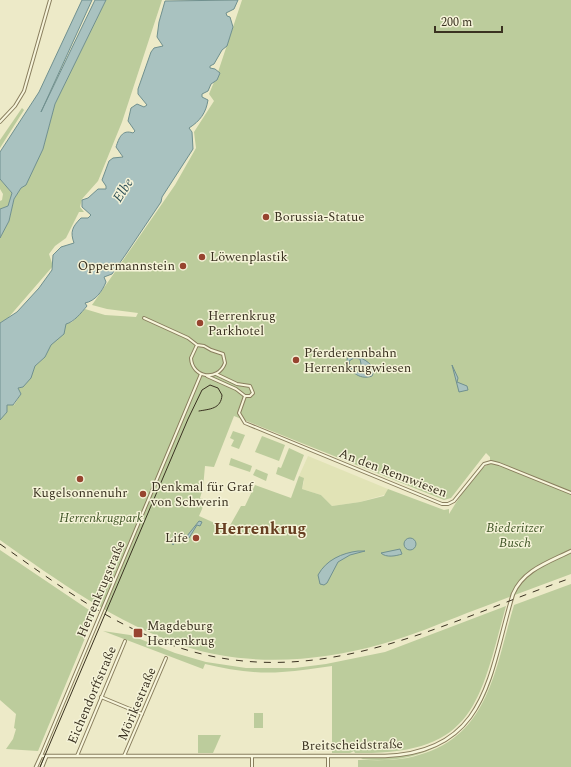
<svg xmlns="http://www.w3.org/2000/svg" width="571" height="767" font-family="Spectral,serif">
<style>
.farmland{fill:#e1e3b6}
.green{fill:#bccc9c;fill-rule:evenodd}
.water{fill:#a9c2c0;stroke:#70908f;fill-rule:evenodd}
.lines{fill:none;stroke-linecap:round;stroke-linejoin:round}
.minor-casing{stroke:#897e5e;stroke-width:4}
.tertiary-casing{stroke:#897e5e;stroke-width:4.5}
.minor{stroke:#f8f6dc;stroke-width:2}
.tertiary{stroke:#f8f6dc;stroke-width:2.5}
.tram{stroke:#3a3221;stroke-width:1}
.rail{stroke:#3a3221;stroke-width:1;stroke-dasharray:7 7;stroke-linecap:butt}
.poi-dot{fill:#97442f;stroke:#f5f3d8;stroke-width:1.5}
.labels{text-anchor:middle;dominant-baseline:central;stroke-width:3;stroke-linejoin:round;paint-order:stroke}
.poi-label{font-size:13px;fill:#3a3221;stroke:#f5f3d8;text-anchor:start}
.street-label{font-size:13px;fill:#3a3221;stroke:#f5f3d8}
.park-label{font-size:13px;font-style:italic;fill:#415628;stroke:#f5f3d8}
.water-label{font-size:14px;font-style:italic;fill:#315359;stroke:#f5f3d8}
.district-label{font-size:17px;font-weight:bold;fill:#663e21;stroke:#f5f3d8}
</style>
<rect width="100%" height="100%" fill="#edeac8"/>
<polygon class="farmland" points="308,456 388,489 387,494 360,502 332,506 321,495 302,489 304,481 299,476"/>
<g class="green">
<polygon points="106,0 162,0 122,122 98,181 82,199 80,207 84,212 79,212 66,238 55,246 49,254 53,266 8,318 0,323 0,238 9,221 14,199 21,188 26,184 43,149 55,104"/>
<path d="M242 0H571V574C536 587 501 600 467 613 439 624 411 636 382 644 319 662 247 667 184 646 116 623 58 581 0 540V420L4 414 7 405H14L21 394 18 388 23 387 26 383 35 366 45 357 47 350 66 324 72 322 85 309 105 315 136 317 138 313 107 309 92 305 175 185 196 148 194 132 214 101 209 94 214 82 217 80 218 72ZM234 416 444 500 451 498 486 453 490 457V464C478 466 456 503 449 514V509L444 510 388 489 384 496 360 502 332 506 321 495 302 489 304 478 299 476 291 498 255 485 245 506H241L228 529 199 516 206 500 200 498 203 488 205 466 214 467Z"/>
<polygon points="22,108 24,110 0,148 0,140"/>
<polygon points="0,179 12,193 8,206 0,209 0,201 2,200 3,194 0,189"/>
<polygon points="233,431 245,435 239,449 231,446 234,440 230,438"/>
<polygon points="262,436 285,445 279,461 255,452"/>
<polygon points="289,448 304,455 294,481 276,474 278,467 281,468"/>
<polygon points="231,458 252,466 250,472 229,465"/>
<polygon points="256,469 268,474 266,481 253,475"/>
<polygon points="0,550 95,614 38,751 6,749 13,739 16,729 14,728 16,714 0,700"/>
<path d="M571 584V767H358V760C374 760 391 761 407 758 489 742 494 672 514 605Z"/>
<path d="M506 606C479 705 474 755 355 753L354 751 350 753H332V666C315 668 299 671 282 672 256 674 230 670 205 664L203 669 103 631 130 635 175 653 206 662 246 668H295L326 664 385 652Z"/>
<path d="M499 646C501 653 495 667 493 675 475 737 424 766 361 759 366 755 398 757 408 755 471 745 485 699 499 646Z"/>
<rect x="254" y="713" width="9" height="15"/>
<polygon points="198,735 221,735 213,753 198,753"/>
</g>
<g class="water">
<polygon points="82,0 92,0 41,112 95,0 106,0 55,104 43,149 26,185 21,188 14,199 9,221 0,238 0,209 8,206 12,193 0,179 0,152 39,92"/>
<path d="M238 0 234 9 226 13 227 16 230 17 233 27 227 46 222 50 214 64 210 66V68L215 69 220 73 217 80 211 84 208 91 202 94V97L208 100C206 113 200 121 189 128L192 132 193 149 162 197 161 202 126 254 112 274 104 277 106 282C102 292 95 301 85 303L87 306C81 313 74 322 66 324L64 334 51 345 45 357 35 366 31 378 23 387 18 388 21 394 13 405H7V412L0 420V323L17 312 39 288 52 270 53 255 61 247 74 243C70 232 72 227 81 218H88L91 215 82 207V200L88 198 98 189H106V186L102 180 109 161 113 158 123 157 116 147C119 138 122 129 133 133L135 131 128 121 131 108 137 104 144 107 147 105 138 94V89L151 52 154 48 163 46 157 37 159 22 165 1Z"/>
<path d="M354 355C361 358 372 362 374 371L372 376C359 381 348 370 347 359L349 356ZM354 358 360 359 362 369 360 372H355L350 367 349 361Z"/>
<polygon points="452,365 458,378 457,382 467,386 468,390 459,392"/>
<polygon points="199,521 202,522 200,526 197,525 189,538 187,539 177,536 173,545 171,540 174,535 180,533 187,536"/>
<circle cx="410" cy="544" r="6"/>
<path d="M400 549 402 554C396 556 386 558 381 553Z"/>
<path d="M358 551H365L350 555 338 562 327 583 324 585 320 584 318 575C326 560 342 553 358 551Z"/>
</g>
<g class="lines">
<g class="minor-casing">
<g id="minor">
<polyline points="0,122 15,106 24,91 50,0"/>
<path d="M144 318 188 338 197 345 204 346 211 350 223 354 225 363C218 382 192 378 191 358L197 345"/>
<polyline points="207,376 236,389 245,396 250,396 253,393 250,386 237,384 216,374"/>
<polyline points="245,396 239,413 245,423 442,504 448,504 454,501 484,464 491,462 499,464 571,493"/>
<polyline points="101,697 142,714"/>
<polyline points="41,756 201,374"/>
<polyline points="77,756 125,641"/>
<polyline points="124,756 166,658"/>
<polyline points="252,767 252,757"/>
<polyline points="328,767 328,756"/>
</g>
</g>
<g class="tertiary-casing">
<g id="tertiary">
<path d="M36 767 41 756H385C489 752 489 672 513 594 523 570 549 562 571 551"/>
<polyline points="42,767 46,757"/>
</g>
</g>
<use href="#minor" class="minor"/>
<use href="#tertiary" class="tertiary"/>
<path class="tram" d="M40 767 188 419 202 390 210 385 218 388 222 395C221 409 210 409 199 411"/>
<path class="rail" d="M0 544C47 577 92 611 144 634 299 704 426 629 571 578"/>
</g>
<g class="poi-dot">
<circle cx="266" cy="217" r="4"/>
<circle cx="202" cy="257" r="4"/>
<circle cx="183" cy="266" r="4"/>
<circle cx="200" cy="323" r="4"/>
<circle cx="296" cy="360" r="4"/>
<circle cx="80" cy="479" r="4"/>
<circle cx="143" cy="494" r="4"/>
<circle cx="196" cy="538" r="4"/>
<rect x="133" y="628" width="10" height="10" rx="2"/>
</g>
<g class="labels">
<g class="poi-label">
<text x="274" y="217">Borussia-Statue</text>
<text x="210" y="257">Löwenplastik</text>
<text x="175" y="266" text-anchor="end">Oppermannstein</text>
<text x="208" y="316">Herrenkrug<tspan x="208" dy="15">Parkhotel</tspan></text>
<text x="304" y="353">Pferderennbahn<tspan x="304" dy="15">Herrenkrugwiesen</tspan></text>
<text x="151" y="487">Denkmal für Graf<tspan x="151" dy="15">von Schwerin</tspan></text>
<text x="80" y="493" text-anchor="middle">Kugelsonnenuhr</text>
<text x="188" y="538" text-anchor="end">Life</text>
<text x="147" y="626">Magdeburg<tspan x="147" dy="15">Herrenkrug</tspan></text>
</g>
<g class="street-label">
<text transform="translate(393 473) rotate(21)">An den Rennwiesen</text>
<text transform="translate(101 589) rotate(-67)">Herrenkrugstraße</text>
<text transform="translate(92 695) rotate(-67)">Eichendorffstraße</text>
<text transform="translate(137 704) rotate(-67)">Mörikestraße</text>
<text transform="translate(352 745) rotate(-1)">Breitscheidstraße</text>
</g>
<g class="park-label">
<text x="101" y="518">Herrenkrugpark</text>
<text x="515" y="528">Biederitzer<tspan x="515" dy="15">Busch</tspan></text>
</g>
<g class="water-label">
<text transform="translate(123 190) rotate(-58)">Elbe</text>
</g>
<g class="district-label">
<text x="260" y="529">Herrenkrug</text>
</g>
</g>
<path d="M435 26v6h67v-6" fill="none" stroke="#3a3221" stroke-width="2"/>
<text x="441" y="26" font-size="12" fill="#3a3221" stroke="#f5f3d8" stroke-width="3" paint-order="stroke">200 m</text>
</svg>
